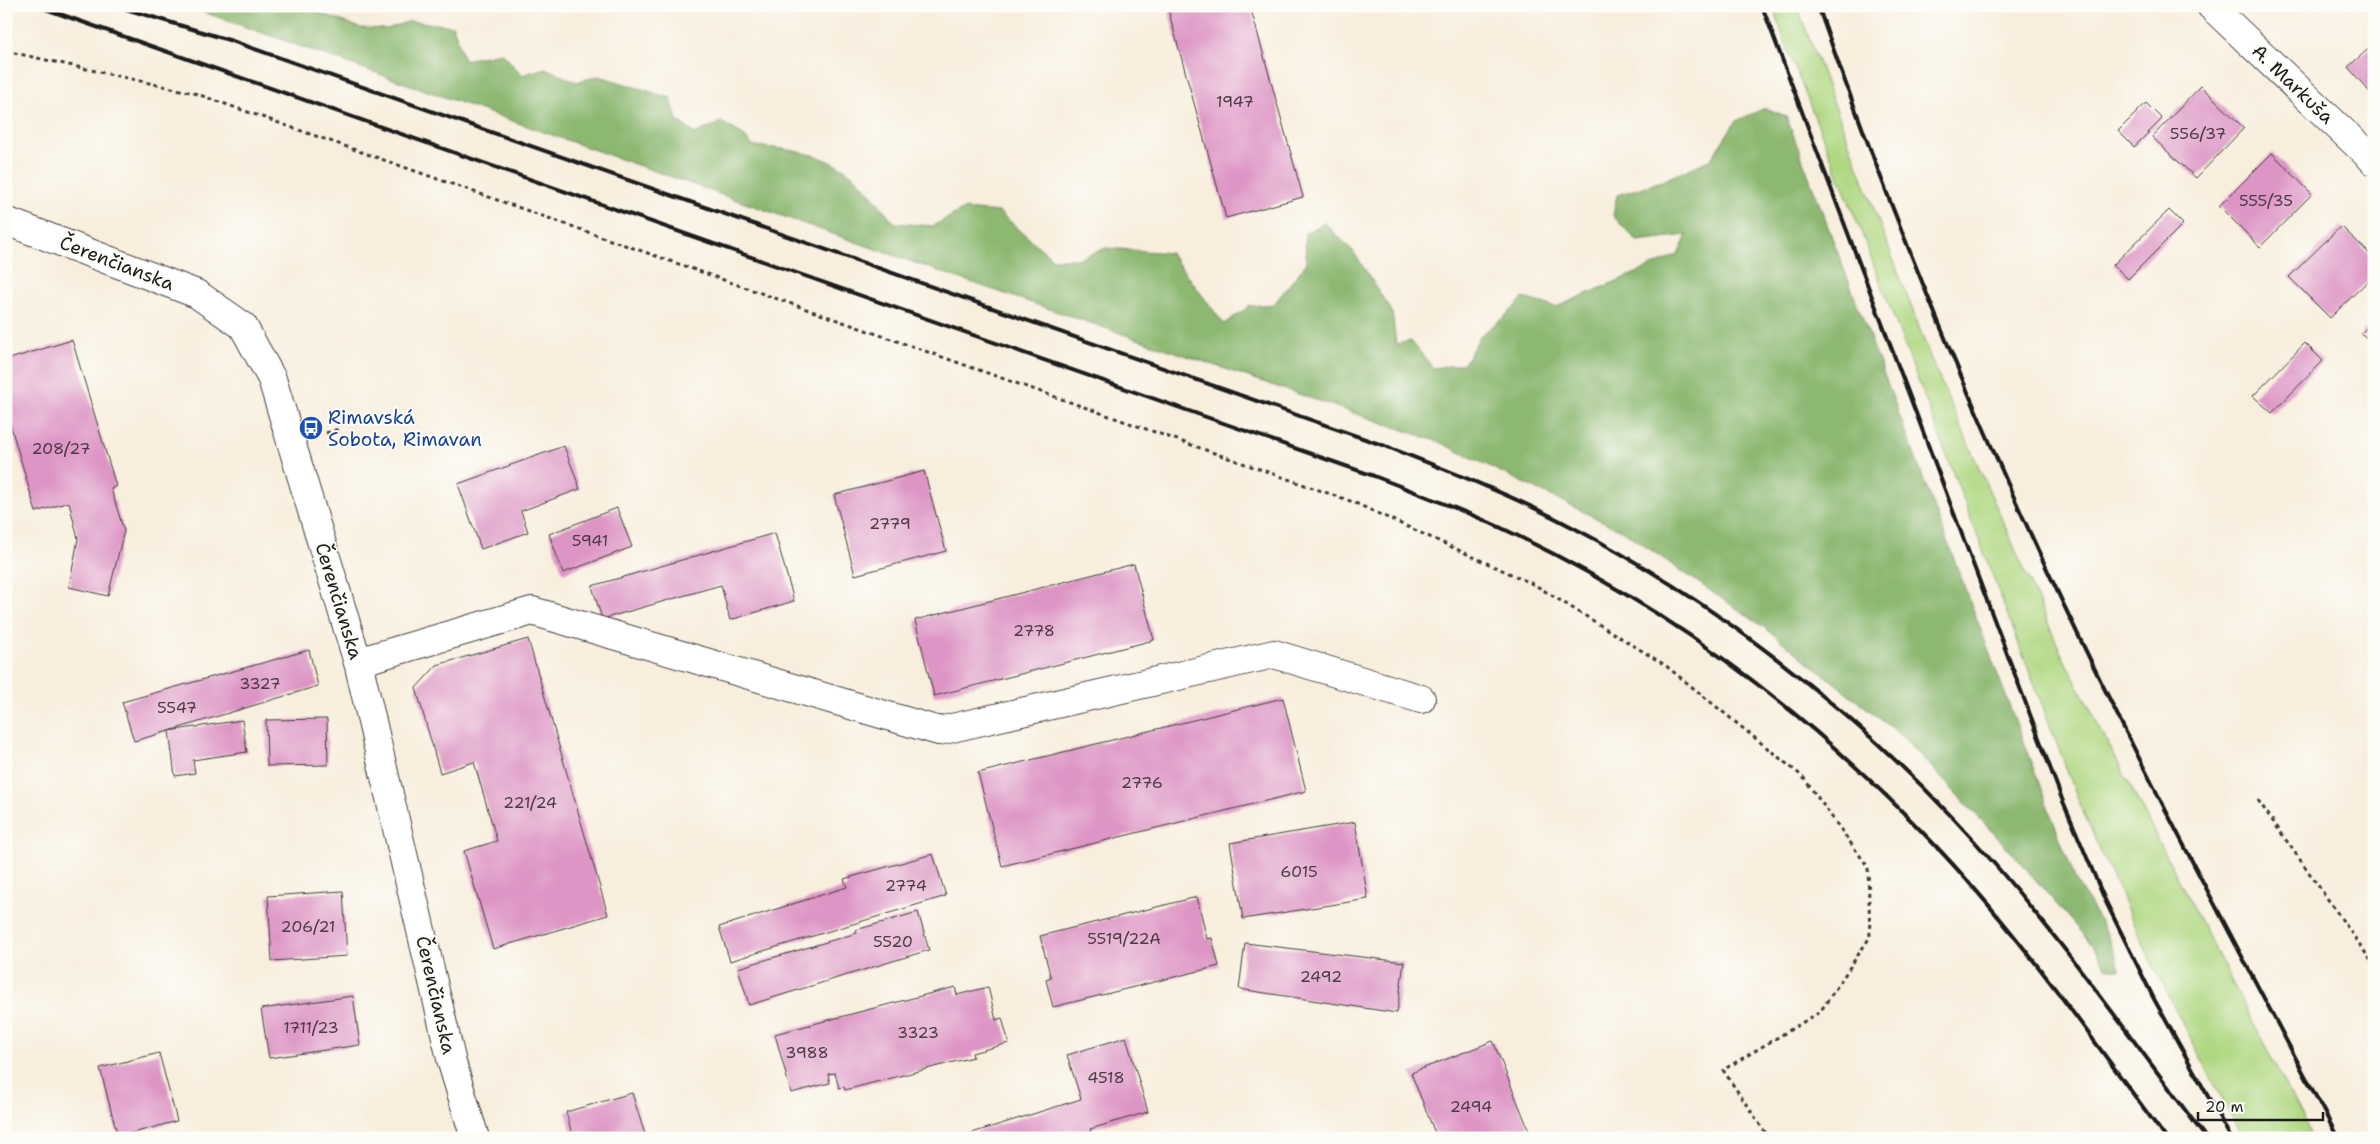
<svg xmlns="http://www.w3.org/2000/svg" width="2380" height="1144" font-family="'Shantell Sans',sans-serif">
<style>
.green{fill:#b0d883;stroke:#667a50}
.forest{fill:#8cb871;stroke:#546a46}
.building{fill:#dd95c5}
.lines{fill:none;stroke-linecap:round;stroke-linejoin:round}
.minor-casing{stroke:#3d3c39;stroke-width:30}
.path{stroke:#3d3c39;stroke-width:3;stroke-dasharray:4 4;stroke-linecap:butt}
.minor{stroke:#fff;stroke-width:28}
.rail{stroke:#1c1c1c;stroke-width:4}
.labels{text-anchor:middle;dominant-baseline:central;stroke-width:4;stroke-linejoin:round;paint-order:stroke}
.number-label{font-size:16px;fill:#4c3a46}
.street-label{font-size:19px;fill:#1c1c1c;stroke:#fdfcf7}
.transit-label{font-size:19px;fill:#164399;stroke:#fdfcf7;text-anchor:start}
</style>
<rect width="100%" height="100%" fill="#fdfcf7"/>
<filter id="ink" filterUnits="userSpaceOnUse"><feTurbulence type="fractalNoise" baseFrequency=".02" numOctaves="2"/><feDisplacementMap in="SourceGraphic" scale="10" xChannelSelector="R" yChannelSelector="G"/><feConvolveMatrix kernelMatrix="1 2 1 2 8 2 1 2 1" color-interpolation-filters="sRGB"/></filter>
<filter id="wash" filterUnits="userSpaceOnUse"><feTurbulence type="fractalNoise" baseFrequency=".0096" numOctaves="4" result="noise"/><feDisplacementMap in="SourceGraphic" scale="20" xChannelSelector="R" yChannelSelector="G"/><feGaussianBlur stdDeviation="1.12" result="paint"/><feColorMatrix in="noise" values="0 0 0 0 0 0 0 0 0 0 0 0 0 0 0 0 0 1.4 0 .05"/><feComposite in="paint" operator="in"/></filter>
<g filter="url(#wash)">
<rect width="100%" height="100%" fill="#f8eedd"/>
<polygon class="green" points="1773,6 1797,6 1933,364 2062,655 2313,1138 2243,1138 2155,970 2083,812 1862,234 1786,46"/>
<path class="forest" d="M186 6H300L361 28 387 29 410 21 453 26 464 60 502 53 522 75 545 68 576 82 599 76 671 98 677 120 695 134 721 122 742 134 753 146C790 149 828 153 857 179 871 192 882 209 895 223L933 226 964 209 999 212 1053 259H1078L1106 248 1170 253 1224 324 1250 306 1274 304 1306 264 1305 233 1325 223 1353 251 1392 312 1396 344 1411 341 1433 368 1464 364 1480 336 1507 315 1523 298 1556 307 1678 255 1687 235 1637 241 1613 216 1617 195 1662 181 1711 159 1736 121 1765 108 1786 116 2076 881 2106 932 2120 970 2106 967 2092 945 2014 855 1902 736 1765 628 1623 531 1439 442 941 272Z"/>
<g id="blocks">
<g class="building">
<polygon points="1167,6 1250,6 1303,197 1226,218"/>
<polygon points="2374,44 2374,97 2348,67"/>
<polygon points="2201,86 2244,128 2196,178 2152,137"/>
<polygon points="2146,103 2162,119 2134,147 2118,131"/>
<polygon points="2272,153 2312,194 2260,247 2219,206"/>
<polygon points="2169,210 2183,224 2128,279 2113,265"/>
<polygon points="2341,226 2374,258 2374,275 2330,318 2289,277"/>
<polygon points="2374,321 2374,345 2361,333"/>
<polygon points="72,340 116,486 111,489 124,531 108,596 69,587 78,539 69,502 36,512 6,410 6,360"/>
<polygon points="2305,343 2323,361 2272,413 2253,396"/>
<polygon points="564,446 580,489 521,511 528,532 481,549 458,484"/>
<polygon points="924,471 946,551 855,575 834,495"/>
<polygon points="617,508 632,547 563,573 549,534"/>
<polygon points="775,533 794,601 730,620 721,585 602,619 592,586"/>
<polygon points="1134,564 1154,640 934,696 915,620"/>
<polygon points="528,639 608,915 493,949 464,851 497,841 474,762 440,773 416,688 437,665"/>
<polygon points="309,650 318,686 169,731 242,720 247,752 193,760 195,773 175,776 169,731 134,741 122,702"/>
<polygon points="1283,698 1306,791 1002,866 978,773"/>
<polygon points="327,719 328,765 267,766 266,720"/>
<polygon points="1355,822 1368,899 1243,919 1230,843"/>
<polygon points="933,854 946,896 730,961 719,927 847,887 844,879"/>
<polygon points="343,891 347,956 272,961 268,896"/>
<polygon points="1197,897 1207,939 1212,938 1219,966 1053,1007 1046,980 1051,978 1040,936"/>
<polygon points="918,912 929,950 749,1005 738,968 857,933 856,930"/>
<polygon points="1245,943 1404,962 1397,1013 1239,989"/>
<polygon points="955,987 957,995 988,987 996,1020 1002,1018 1009,1043 972,1053 973,1057 845,1090 844,1087 839,1088 835,1073 828,1074 830,1083 791,1093 775,1034"/>
<polygon points="353,996 360,1045 269,1058 261,1009"/>
<polygon points="1126,1037 1148,1112 1090,1129 1093,1138 956,1138 1081,1099 1067,1055"/>
<polygon points="1493,1041 1532,1138 1437,1138 1411,1073"/>
<polygon points="159,1053 177,1121 118,1137 100,1068"/>
<polygon points="632,1093 646,1138 573,1138 566,1112"/>
</g>
</g>
</g>
<g filter="url(#ink)">
<use href="#blocks" fill-opacity="0" stroke="#3d3c39" stroke-width="1"/>
<g class="lines">
<g class="minor-casing">
<g id="minor">
<polyline points="2211,6 2374,161"/>
<polyline points="6,221 197,294 243,326 272,379 359,666 452,1063 475,1138"/>
<polyline points="358,662 532,611 939,731 1274,654 1421,699"/>
</g>
</g>
<g class="path">
<polyline points="6,51 194,93 1353,502 1535,585 1665,665 1803,777 1868,867 1870,937 1820,1012 1723,1070 1769,1138"/>
<polyline points="326,433 339,429"/>
<polyline points="2258,800 2374,965"/>
</g>
<use href="#minor" class="minor"/>
<g class="rail">
<path d="M37 6 1374 476C1422 495 1470 512 1516 535 1671 610 1811 715 1930 840 2018 931 2090 1037 2166 1138"/>
<path d="M116 6 232 41 1385 446C1449 471 1512 495 1572 527 1708 597 1850 708 1954 819 2047 918 2125 1030 2206 1138"/>
<polyline points="1762,6 2062,799 2105,900 2154,999 2231,1138"/>
<path d="M1818 6C1870 154 1927 300 1990 443 2093 681 2217 909 2338 1138"/>
</g>
</g>
</g>
<defs>
<g id="bus-disc" transform="scale(1.25)"><circle r="9.5" fill="#1a4fb4" stroke="#fdfcf7"/><path d="M-5-6H5V4H4V6H2V4H-2V6H-4V4H-5ZM-3.5-4V0h7V-4ZM-3.5 1.2v1.5H-2V1.2ZM2 1.2v1.5H3.5V1.2Z" fill="#fff"/></g>
</defs>
<g fill-rule="evenodd">
<use href="#bus-disc" x="311" y="428"/>
</g>
<g class="labels">
<g class="number-label">
<text x="1235" y="101">1947</text>
<text x="2198" y="133">556/37</text>
<text x="2266" y="200">555/35</text>
<text x="61" y="448">208/27</text>
<text x="890" y="523">2779</text>
<text x="590" y="540">5941</text>
<text x="1034" y="630">2778</text>
<text x="260" y="683">3327</text>
<text x="177" y="707">5547</text>
<text x="1142" y="782">2776</text>
<text x="530" y="802">221/24</text>
<text x="1299" y="871">6015</text>
<text x="906" y="885">2774</text>
<text x="308" y="926">206/21</text>
<text x="1124" y="938">5519/22A</text>
<text x="893" y="941">5520</text>
<text x="1321" y="976">2492</text>
<text x="311" y="1027">1711/23</text>
<text x="918" y="1032">3323</text>
<text x="807" y="1052">3988</text>
<text x="1106" y="1077">4518</text>
<text x="1471" y="1106">2494</text>
</g>
<g class="street-label">
<text transform="translate(2293 84) rotate(44)">A. Markuša</text>
<text transform="translate(117 263) rotate(21)">Čerenčianska</text>
<text transform="translate(339 601) rotate(73)">Čerenčianska</text>
<text transform="translate(436 995) rotate(77)">Čerenčianska</text>
</g>
<g class="transit-label">
<text x="328" y="417">Rimavská<tspan x="328" dy="22">Sobota, Rimavan</tspan></text>
</g>
</g>
<rect width="2380" height="1144" fill="none" stroke="#fdfcf7" stroke-width="25"/>
<path d="M2198 1112v8h125v-8" fill="none" stroke="#1c1c1c" stroke-width="2.5"/>
<text x="2205" y="1112" font-size="15" fill="#1c1c1c" stroke="#fdfcf7" stroke-width="4" paint-order="stroke">20 m</text>
</svg>
